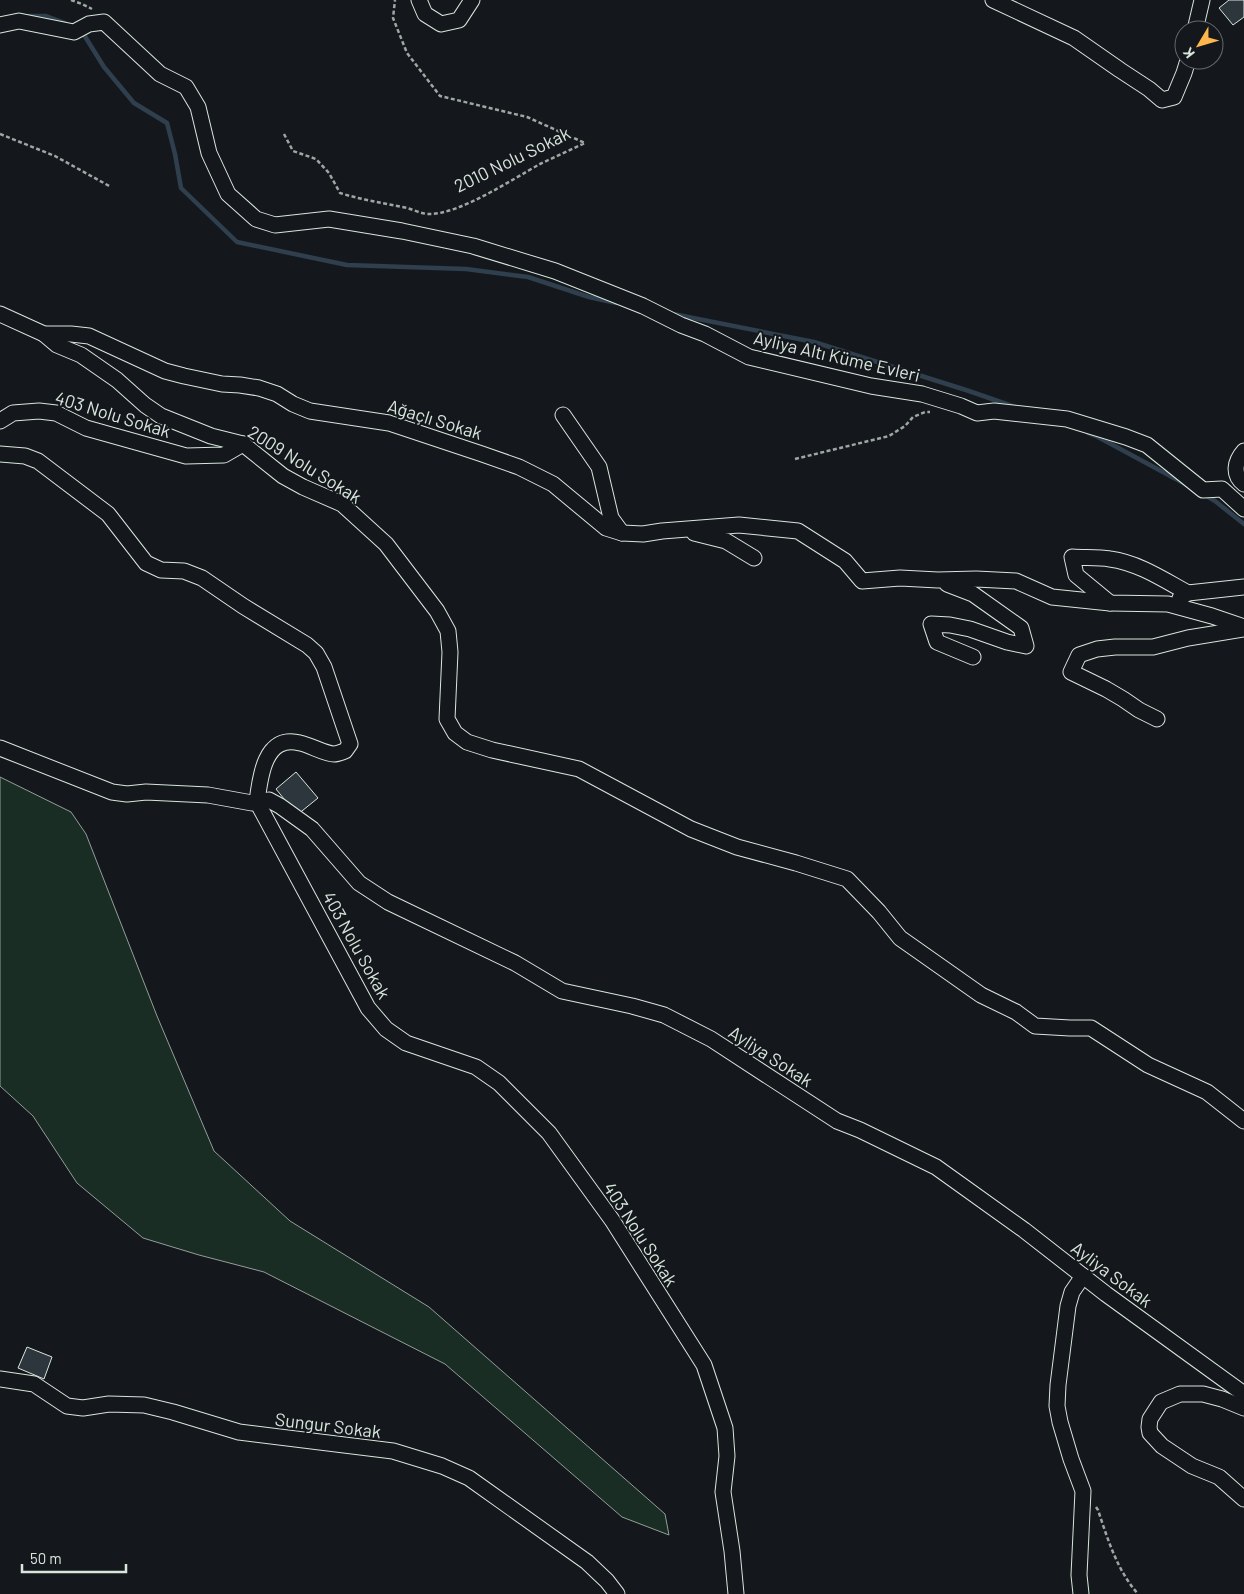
<svg xmlns="http://www.w3.org/2000/svg" width="1244" height="1594" font-family="Barlow,sans-serif">
<style>
.green{fill:#1a2d24;stroke:#939e99}
.lines{fill:none;stroke-linecap:round;stroke-linejoin:round}
.stream{stroke:#2f3f4d;stroke-width:4.5}
.building{fill:#2c363c;stroke:#d8e6dc}
.minor-casing{stroke:#d8e6dc;stroke-width:17}
.path{stroke:#9da8a2;stroke-width:2.5;stroke-dasharray:4 2.5;stroke-linecap:butt}
.minor{stroke:#14181c;stroke-width:15}
.labels{text-anchor:middle;dominant-baseline:central;stroke-width:4;stroke-linejoin:round;paint-order:stroke}
.street-label{font-size:18px;fill:#d8e6dc;stroke:#14181c}
</style>
<rect width="100%" height="100%" fill="#14181c"/>
<polygon class="green" points="0,777 71,812 86,834 157,1016 214,1151 290,1221 429,1307 665,1514 669,1535 622,1517 445,1364 264,1272 199,1255 143,1238 77,1183 33,1116 0,1086"/>
<g class="lines">
<g class="stream">
<polyline points="29,16 46,16 65,23"/>
<polyline points="81,30 104,67 134,103 167,123 175,154 181,188 237,242 347,265 466,269 528,277 589,297 616,303"/>
<polyline points="673,314 814,342 969,391 1015,407"/>
<polyline points="1088,433 1098,437 1187,485"/>
<polyline points="1205,495 1215,501 1244,524"/>
</g>
</g>
<g class="building">
<polygon points="1229,0 1244,0 1244,17 1233,25 1219,8"/>
<polygon points="296,772 318,798 297,815 276,789"/>
<polygon points="27,1347 52,1357 44,1379 18,1368"/>
</g>
<g class="lines">
<g class="minor-casing">
<g id="minor">
<polyline points="419,0 425,14 441,24 459,20 472,0"/>
<polyline points="993,0 1074,38 1120,70 1149,89 1162,100 1174,97 1184,73 1188,60"/>
<polyline points="0,25 19,21 74,32 89,24 104,22 160,74 186,87 198,107 209,153 228,194 256,219 275,225 329,219 402,231 473,246 555,271 643,306 681,325 705,334 749,357 871,386 922,394 961,406 977,413 994,411 1067,419 1126,437 1147,445 1203,490 1222,489 1244,509"/>
<polyline points="1195,30 1202,0"/>
<polyline points="0,314 44,334 71,334 89,336 165,371 184,376 222,384 240,385 259,388 277,394 293,404 310,411 389,423 482,454 519,467 553,484 606,528 622,533 643,534 662,531 739,525 798,531 845,561 862,581 900,578 938,580 976,579 1016,581 1052,597 1110,603 1168,604 1212,616 1244,627"/>
<polyline points="44,334 57,345 81,355 117,380 145,405 161,416 211,436 243,444 283,476 303,487 342,504 386,544 437,611 448,631 450,652 447,719 455,733 467,742 492,750 579,769 691,829 737,847 796,863 847,879 879,912 900,938 981,995 1016,1012 1035,1026 1070,1028 1091,1028 1148,1065 1207,1092 1244,1121"/>
<polyline points="563,415 599,467 611,518 622,533"/>
<polyline points="0,421 13,413 39,411 56,413 86,428 186,456 224,455 243,444"/>
<path d="M1244 451C1235 461 1232 475 1244 484"/>
<path d="M0 454 25 456 38 461 108 514 146 563 161 570 184 571 202 578 243 606 307 645 316 653 324 667 350 744 345 751C342 752 337 754 334 754 325 754 310 745 300 743 265 734 260 776 257 802L368 1008 386 1029 406 1043 476 1067 499 1083 549 1133 612 1220 704 1365 725 1428 727 1456 723 1492 732 1551 736 1594"/>
<polyline points="694,533 726,541 754,558"/>
<polyline points="947,584 973,594 1021,628 1026,646 1007,642 970,629 950,625 931,624 937,642 973,657"/>
<polyline points="1180,598 1188,593 1244,587"/>
<path d="M1110 603 1076 575 1072 557C1084 558 1098 557 1110 559 1139 563 1164 580 1188 593"/>
<polyline points="1157,719 1139,710 1123,699 1106,689 1071,672 1079,655 1097,649 1115,647 1153,647 1188,638 1244,629"/>
<polyline points="0,748 112,792 127,794 146,792 208,795 252,803 269,800 280,806 312,829 359,883 388,902 515,963 562,991 632,1006 664,1015 711,1039 837,1121 860,1130 936,1167 1024,1230 1106,1294 1244,1394"/>
<polyline points="0,1379 34,1384 67,1406 83,1408 109,1404 144,1405 173,1412 239,1432 393,1451 442,1466 469,1478 587,1562 607,1581 617,1594"/>
<polyline points="1244,1408 1222,1399 1203,1394 1180,1394 1161,1402 1150,1419 1149,1427 1150,1433 1162,1446 1192,1466 1219,1477 1244,1499"/>
<polyline points="1081,1594 1079,1575 1083,1491 1071,1459 1060,1422 1057,1406 1058,1385 1068,1306 1072,1292 1083,1276"/>
</g>
</g>
<g class="path">
<polyline points="71,0 82,4 92,9"/>
<polyline points="0,134 55,156 111,187"/>
<path d="M284 134 293 151 316 159 329 173 340 193C362 200 384 203 407 208 414 210 422 214 429 214 458 215 513 179 540 164 555 157 570 150 585 143L527 117 440 96 407 53 393 18 395 0"/>
<polyline points="795,459 889,436 905,426 913,417 925,412 930,412"/>
<path d="M1096 1507 1098 1510C1108 1540 1117 1570 1138 1594"/>
</g>
<use href="#minor" class="minor"/>
</g>
<g class="labels">
<g class="street-label">
<text transform="translate(512 159) rotate(-26)">2010 Nolu Sokak</text>
<text transform="translate(837 356) rotate(13)">Ayliya Altı Küme Evleri</text>
<text transform="translate(113 414) rotate(17)">403 Nolu Sokak</text>
<text transform="translate(435 419) rotate(17)">Ağaçlı Sokak</text>
<text transform="translate(305 464) rotate(32)">2009 Nolu Sokak</text>
<text transform="translate(357 945) rotate(61)">403 Nolu Sokak</text>
<text transform="translate(771 1056) rotate(33)">Ayliya Sokak</text>
<text transform="translate(641 1234) rotate(57)">403 Nolu Sokak</text>
<text transform="translate(1112 1274) rotate(37)">Ayliya Sokak</text>
<text transform="translate(328 1425) rotate(7)">Sungur Sokak</text>
</g>
</g>
<g transform="translate(1199 45) rotate(232)"><circle r="24" fill="#14181c" stroke="#626a69"/>
<path d="M0-4L9 19L0 12L-9 19Z" fill="#ffb74d"/>
<text y="-8" font-size="14" font-weight="bold" text-anchor="middle" fill="#d8e6dc">K</text>
</g>
<path d="M22 1564v8h104v-8" fill="none" stroke="#d8e6dc" stroke-width="2.5"/>
<text x="30" y="1564" font-size="15" fill="#d8e6dc" stroke="#14181c" stroke-width="4" paint-order="stroke">50 m</text>
</svg>
